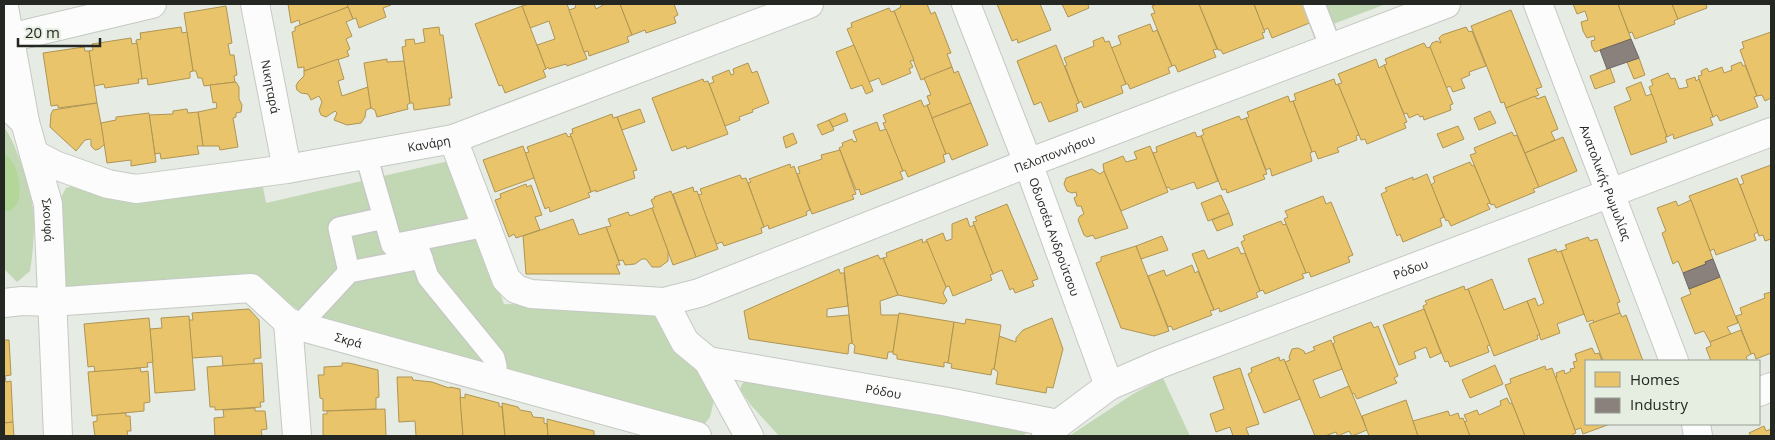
<svg xmlns="http://www.w3.org/2000/svg" width="1775" height="440" font-family="'Open Sans',sans-serif">
<style>
.green{fill:#c2d8b4}
.water{fill:#b2d798}
.homes{fill:#e9c46a;stroke:#ae9554}
.industry{fill:#8a817c;stroke:#6b6661}
.lines{fill:none;stroke-linecap:round;stroke-linejoin:round}
.pedestrian-casing{stroke:#c5c9c3;stroke-width:24}
.minor-casing{stroke:#c5c9c3;stroke-width:30}
.tertiary-casing{stroke:#c5c9c3;stroke-width:30}
.pedestrian{stroke:#fbfcfb;stroke-width:21}
.minor{stroke:#fbfcfb;stroke-width:28}
.tertiary{stroke:#fbfcfb;stroke-width:28}
.labels{text-anchor:middle;dominant-baseline:central;stroke-width:5;stroke-linejoin:round;paint-order:stroke}
.street-label{font-size:12px;fill:#242722;stroke:#e5eee1}
</style>
<rect width="100%" height="100%" fill="#e6ebe4"/>
<g class="green">
<polygon points="1320,4 1386,4 1328,26"/>
<path d="M4 127C17 144 33 196 34 218 34 236 33 253 30 271L17 282 4 269Z"/>
<polygon points="453,160 504,304 586,306 662,312 674,352 693,361 714,400 710,417 703,426 315,322 254,278 64,292 61,197 66,188 78,184 261,177 266,203"/>
<polygon points="1163,378 1190,436 1069,436 1133,394"/>
<polygon points="748,379 1028,427 1027,432 1023,436 779,436 750,404 740,389 742,384"/>
</g>
<path class="water" d="M4 153C16 161 22 184 19 198 18 204 14 208 10 211H4Z"/>
<g class="homes">
<polygon points="288,4 347,4 348,7 300,25 299,20 291,23"/>
<polygon points="347,4 391,4 391,5 383,8 386,17 359,28 356,18 353,19"/>
<polygon points="529,4 567,4 587,59 567,66 566,64 549,69 548,67 546,69 537,45 555,39 549,21 530,28 522,6"/>
<polygon points="576,4 594,4 596,9 605,4 620,4 632,35 627,37 629,42 589,56 588,51 584,52 569,10 575,8"/>
<polygon points="620,4 674,4 678,15 674,17 676,23 646,33 645,30 632,35"/>
<polygon points="900,4 927,4 931,14 935,12 951,53 947,54 952,67 921,80 894,11 901,7"/>
<polygon points="997,4 1040,4 1051,30 1018,43 1017,39 1012,41"/>
<polygon points="1062,4 1091,4 1088,5 1089,8 1068,17"/>
<polygon points="1157,4 1199,4 1217,49 1213,50 1216,57 1178,72 1175,65 1172,66 1151,14 1155,13 1152,6"/>
<polygon points="1199,4 1254,4 1265,32 1262,33 1264,38 1223,54 1221,50 1218,50"/>
<polygon points="1254,4 1309,4 1312,22 1272,38 1268,28 1264,30"/>
<polygon points="1573,4 1618,4 1631,39 1595,52 1592,47 1591,41 1595,40 1594,36 1587,38 1583,31 1581,22 1588,20 1585,11 1577,14"/>
<polygon points="1618,4 1672,4 1678,19 1674,21 1675,24 1635,39 1632,32 1629,33"/>
<polygon points="1672,4 1706,4 1707,8 1678,19"/>
<polygon points="226,6 232,43 228,44 230,55 234,55 237,75 234,76 235,82 204,86 202,78 198,78 196,71 193,71 184,13"/>
<polygon points="522,6 546,69 543,70 546,77 505,93 502,85 499,86 475,24"/>
<polygon points="348,7 353,19 346,22 352,36 346,39 350,49 347,51 349,56 304,71 304,67 298,68 292,32 295,31 295,27"/>
<polygon points="889,8 891,12 894,11 914,60 910,61 913,67 909,69 911,73 882,85 879,78 869,82 847,29 852,27 851,23"/>
<polygon points="1511,10 1542,87 1536,89 1539,95 1506,108 1504,102 1501,103 1471,26"/>
<polygon points="1150,24 1153,32 1157,30 1172,66 1168,68 1170,73 1130,89 1128,84 1126,84 1111,48 1121,44 1118,36"/>
<polygon points="181,27 182,33 187,32 193,71 190,72 190,78 148,85 147,78 142,79 136,40 141,39 140,33"/>
<polygon points="439,27 440,35 443,35 452,98 449,98 450,105 414,110 413,103 410,103 402,47 406,46 405,40 414,39 415,44 425,42 423,29"/>
<polygon points="1466,27 1469,32 1472,31 1486,66 1469,72 1470,75 1461,79 1465,88 1453,92 1450,86 1446,88 1430,47 1432,43 1437,41 1441,43 1439,38 1442,35"/>
<polygon points="1771,32 1771,98 1765,101 1762,95 1757,96 1740,50 1744,48 1742,42"/>
<polygon points="1103,37 1105,42 1109,41 1126,84 1121,86 1123,93 1084,108 1081,101 1079,103 1065,66 1067,65 1064,58 1094,46 1093,41"/>
<polygon points="131,38 132,44 137,43 142,79 138,79 139,83 105,88 104,84 94,86 89,51 93,50 92,44"/>
<polygon points="1424,43 1427,48 1430,47 1453,104 1450,105 1451,110 1424,120 1423,116 1420,117 1418,114 1409,118 1407,113 1404,114 1384,65 1387,64 1385,59"/>
<polygon points="854,45 873,91 866,94 862,85 851,89 836,52"/>
<polygon points="1056,45 1079,103 1076,104 1078,111 1049,122 1041,102 1034,105 1017,61"/>
<polygon points="84,47 85,51 89,51 97,103 58,108 58,105 51,106 43,53"/>
<polygon points="1639,58 1645,75 1634,79 1627,62"/>
<polygon points="338,59 344,79 338,81 342,96 368,87 371,108 366,110 365,117 361,123 347,125 334,120 337,113 335,111 326,117 321,115 319,110 322,102 319,96 311,100 308,94 301,93 297,90 296,86 298,82 304,76 304,71"/>
<polygon points="387,59 387,62 404,61 410,103 407,105 408,109 377,117 375,110 371,108 364,63"/>
<polygon points="1376,59 1379,68 1384,65 1407,122 1404,123 1406,128 1367,144 1365,139 1361,140 1359,135 1338,84 1342,83 1338,74"/>
<polygon points="1741,62 1743,66 1745,65 1757,96 1754,97 1758,107 1720,121 1717,115 1713,117 1698,76 1702,75 1701,71 1707,68 1709,72 1722,67 1724,73 1732,70 1731,66"/>
<polygon points="748,63 752,73 757,71 769,103 752,110 753,112 739,117 740,120 725,126 709,84 714,82 712,77 729,70 731,75 734,74 733,69"/>
<polygon points="952,67 954,73 958,71 971,103 932,118 927,105 930,104 927,96 931,95 924,78"/>
<polygon points="1610,68 1615,82 1595,89 1590,76"/>
<polygon points="1668,73 1671,79 1675,78 1679,89 1688,87 1686,80 1695,77 1696,81 1699,79 1713,117 1710,118 1713,125 1674,139 1673,134 1667,137 1649,87 1653,85 1651,80"/>
<polygon points="703,79 704,82 708,81 728,134 687,149 686,146 672,151 652,98"/>
<polygon points="1334,79 1336,85 1338,84 1359,135 1356,136 1357,140 1337,148 1339,152 1318,159 1315,151 1312,152 1293,101 1296,100 1294,94"/>
<polygon points="236,82 239,87 239,99 242,105 241,112 236,113 236,117 233,118 238,147 220,150 219,146 203,146 198,112 217,108 216,102 213,103 210,85"/>
<polygon points="1641,82 1646,96 1652,94 1667,137 1665,137 1667,142 1631,155 1614,107 1631,100 1626,88"/>
<polygon points="1288,96 1290,102 1293,101 1312,152 1310,153 1312,161 1272,176 1270,168 1266,170 1246,118 1249,117 1247,112"/>
<polygon points="1535,96 1537,99 1545,96 1558,129 1551,132 1555,140 1525,153 1506,108"/>
<polygon points="921,100 924,107 927,105 946,154 943,155 945,162 908,177 905,170 903,171 883,123 886,122 883,115"/>
<polygon points="97,103 105,144 99,149 95,150 91,146 91,140 90,139 85,140 76,151 50,127 51,114 53,110"/>
<polygon points="971,103 988,145 952,160 949,153 946,154 932,118"/>
<polygon points="187,109 188,113 198,112 203,146 197,146 199,154 161,159 160,153 155,154 149,115 173,114 173,111"/>
<polygon points="640,109 645,122 622,130 617,117"/>
<polygon points="1490,111 1496,123 1479,130 1474,118"/>
<polygon points="149,113 156,162 131,166 131,160 107,163 101,123 116,120 116,117"/>
<polygon points="845,113 848,121 833,127 829,120"/>
<polygon points="612,114 613,118 617,117 637,170 633,171 635,178 596,192 596,190 591,192 570,134 573,133 572,129"/>
<polygon points="1239,116 1241,120 1246,118 1267,174 1263,175 1265,179 1227,193 1226,189 1222,190 1201,136 1204,134 1202,130"/>
<polygon points="829,120 834,130 822,135 817,125"/>
<polygon points="877,122 880,131 886,129 903,171 900,172 903,179 861,195 859,189 856,190 839,148 843,146 842,143 852,139 854,142 857,141 853,131"/>
<polygon points="1458,126 1464,139 1443,148 1437,134"/>
<polygon points="1195,132 1197,137 1201,136 1218,181 1197,189 1194,182 1171,190 1169,187 1166,188 1153,153 1157,152 1156,147"/>
<polygon points="1512,132 1514,136 1517,135 1539,187 1533,189 1535,192 1496,208 1494,204 1491,205 1490,203 1470,155 1476,153 1474,148"/>
<polygon points="566,133 568,137 571,136 591,192 588,193 590,197 550,212 549,207 545,209 525,153 529,152 527,147"/>
<polygon points="793,133 797,143 786,148 783,137"/>
<polygon points="1563,137 1577,171 1539,187 1525,153"/>
<polygon points="523,146 534,178 495,192 483,160"/>
<polygon points="1150,146 1168,192 1121,211 1104,171 1103,164 1123,156 1126,162 1137,159 1134,152"/>
<polygon points="840,150 856,194 852,195 854,199 812,214 797,174 800,173 798,167 822,159 821,155"/>
<polygon points="1470,162 1472,166 1474,165 1490,203 1487,204 1490,209 1451,226 1448,220 1446,221 1431,185 1435,182 1433,177"/>
<polygon points="790,164 791,168 794,166 810,210 806,212 807,215 769,229 768,225 764,227 748,183 751,182 749,179"/>
<polygon points="1771,165 1771,239 1765,241 1763,235 1759,236 1740,185 1744,183 1741,176"/>
<polygon points="1092,169 1100,174 1104,171 1128,228 1095,239 1093,235 1087,237 1084,235 1078,220 1080,216 1084,214 1081,206 1077,206 1074,198 1077,196 1076,192 1072,193 1067,191 1064,184 1066,178"/>
<polygon points="1427,174 1444,217 1440,219 1442,226 1403,242 1400,234 1397,236 1381,194 1387,191 1385,188 1413,177 1413,180"/>
<polygon points="740,175 742,179 746,178 764,227 761,228 762,233 724,246 722,242 716,244 698,195 702,194 700,189"/>
<polygon points="1737,178 1758,232 1754,234 1756,240 1716,255 1714,249 1710,251 1689,196"/>
<polygon points="526,184 527,187 531,185 542,215 535,217 540,230 516,238 514,234 509,237 495,200 501,198 500,194"/>
<polygon points="693,187 694,192 697,191 718,249 696,257 673,194"/>
<polygon points="671,191 696,257 673,265 652,208 654,207 651,200 655,198 654,197"/>
<polygon points="1221,195 1229,213 1208,221 1201,203"/>
<polygon points="1323,196 1326,204 1331,202 1353,255 1348,257 1350,262 1311,277 1309,272 1306,273 1284,219 1288,217 1285,211"/>
<polygon points="1691,200 1713,259 1705,262 1706,264 1683,273 1678,261 1673,264 1662,233 1666,231 1657,208 1676,201 1678,206"/>
<polygon points="1007,204 1038,279 1032,281 1034,286 1015,293 1013,288 1010,290 1002,270 993,274 973,222 977,221 975,217"/>
<polygon points="652,208 668,251 668,261 660,267 652,267 646,259 642,259 635,264 625,265 623,260 619,261 606,227 611,226 608,219 628,212 630,216"/>
<polygon points="1229,213 1233,225 1217,231 1212,220"/>
<polygon points="967,218 970,227 974,225 993,274 990,275 992,280 953,296 949,286 946,287 926,240 943,233 946,241 952,239 952,224"/>
<polygon points="573,219 579,235 606,227 620,265 616,265 620,274 526,274 523,236"/>
<polygon points="1281,221 1283,225 1286,224 1306,273 1302,274 1304,278 1265,294 1263,290 1260,291 1241,242 1245,240 1243,236"/>
<polygon points="1162,236 1168,250 1141,259 1136,246"/>
<polygon points="1588,237 1590,241 1597,239 1620,302 1617,303 1620,313 1594,323 1593,320 1587,322 1561,251 1567,249 1565,245"/>
<polygon points="922,239 923,243 927,241 946,287 943,293 947,301 944,304 898,295 883,258 887,257 886,253"/>
<polygon points="1136,246 1169,331 1154,336 1121,328 1096,263 1101,261 1101,257"/>
<polygon points="1238,247 1241,254 1245,253 1260,291 1256,293 1258,297 1220,312 1219,308 1214,310 1192,254 1204,250 1208,259"/>
<polygon points="1556,249 1557,252 1561,251 1584,314 1557,324 1560,333 1541,340 1527,301 1535,298 1538,306 1544,303 1528,259"/>
<polygon points="878,255 880,259 883,258 898,295 880,301 881,315 899,315 893,352 888,352 887,359 854,353 855,346 852,343 844,268"/>
<polygon points="1192,265 1195,273 1198,271 1214,310 1210,311 1212,315 1173,330 1171,326 1168,327 1148,276 1164,270 1166,276"/>
<polygon points="839,269 840,273 844,273 848,306 827,309 827,317 849,315 852,343 849,344 848,354 749,339 744,311"/>
<polygon points="1720,277 1738,323 1727,327 1731,334 1710,342 1704,331 1695,334 1681,298 1691,294 1689,289"/>
<polygon points="1492,279 1504,310 1527,301 1540,335 1537,335 1538,339 1494,356 1468,289"/>
<polygon points="1464,286 1465,290 1468,289 1490,345 1487,346 1489,352 1450,367 1448,361 1445,362 1423,306 1427,304 1425,301"/>
<polygon points="1771,292 1771,353 1756,359 1754,353 1751,354 1736,316 1742,314 1740,308 1765,298 1764,294"/>
<polygon points="249,309 259,320 261,358 254,359 254,364 223,366 222,356 192,358 189,320 193,320 192,313"/>
<polygon points="1424,309 1441,353 1430,358 1426,347 1414,352 1416,358 1399,365 1383,325"/>
<polygon points="899,313 954,322 948,363 944,362 944,367 897,359 897,355 893,354 893,352"/>
<polygon points="1620,313 1622,317 1626,315 1643,361 1603,361 1589,324"/>
<polygon points="189,316 195,390 155,393 150,329 162,328 161,318"/>
<polygon points="149,318 153,362 147,363 148,367 95,372 94,366 88,367 84,324"/>
<polygon points="1052,318 1063,349 1053,388 1047,387 1046,393 996,384 998,372 994,369 999,336 1016,342 1016,338 1023,330"/>
<polygon points="966,319 1001,325 994,369 992,369 991,375 951,368 952,364 948,363 954,322 965,324"/>
<polygon points="1371,322 1374,328 1378,326 1398,376 1394,378 1397,383 1357,399 1354,393 1352,394 1342,369 1333,344 1335,342 1333,337"/>
<polygon points="1741,330 1751,354 1746,357 1748,361 1711,361 1706,348 1711,346 1710,342"/>
<polygon points="4,340 9,340 11,375 5,376 6,382 11,381 13,422 4,423"/>
<polygon points="1331,340 1342,369 1313,380 1320,398 1349,386 1367,430 1352,436 1349,431 1338,436 1336,432 1325,436 1315,436 1285,362 1290,360 1289,357 1292,349 1298,348 1304,351 1305,354 1315,350 1313,347"/>
<polygon points="1592,348 1595,354 1599,353 1602,361 1586,361 1586,424 1610,424 1583,434 1581,428 1575,430 1555,377 1557,377 1556,373 1564,370 1565,374 1571,371 1570,369 1575,368 1573,362 1577,361 1575,354"/>
<polygon points="1279,357 1280,361 1284,359 1285,362 1300,399 1264,413 1248,374 1252,372 1251,368"/>
<polygon points="262,363 264,402 260,402 261,407 215,410 215,407 210,407 207,367"/>
<polygon points="342,363 349,363 378,370 379,397 376,398 376,409 323,411 323,399 320,398 318,375 324,375 324,367 342,366"/>
<polygon points="1495,365 1503,384 1470,398 1462,380"/>
<polygon points="1545,366 1546,370 1552,368 1576,433 1573,434 1573,436 1525,436 1505,385 1511,383 1510,379"/>
<polygon points="140,368 141,372 148,371 150,402 144,403 144,411 92,416 88,372"/>
<polygon points="1240,368 1259,424 1246,428 1249,436 1233,436 1230,427 1216,432 1210,414 1224,409 1213,377"/>
<polygon points="397,377 412,377 413,380 432,382 449,388 450,387 460,389 463,436 416,436 415,421 399,422"/>
<polygon points="465,394 499,403 499,406 502,407 505,436 463,436 460,397 465,398"/>
<polygon points="1507,398 1510,404 1512,403 1525,436 1470,436 1464,422 1467,421 1464,415 1477,410 1479,415 1501,405 1500,401"/>
<polygon points="1406,400 1418,436 1369,436 1362,416"/>
<polygon points="502,403 518,407 520,410 531,412 533,417 544,418 544,423 547,424 548,436 505,436"/>
<polygon points="255,408 255,411 265,411 267,429 261,430 262,436 215,436 214,418 224,417 223,410"/>
<polygon points="385,409 386,436 323,436 323,414 327,414 327,411"/>
<polygon points="1448,411 1450,416 1458,413 1460,419 1463,418 1470,436 1418,436 1413,421"/>
<polygon points="126,413 126,416 130,416 131,431 127,431 128,436 95,436 93,422 97,421 97,415"/>
<polygon points="547,419 594,431 594,436 548,436"/>
<polygon points="13,422 14,436 4,436 4,423"/>
<polygon points="1764,426 1766,431 1771,429 1771,436 1751,436 1749,433"/>
</g>
<g class="industry">
<polygon points="1631,39 1639,58 1607,69 1600,50"/>
<polygon points="1713,259 1720,277 1689,289 1683,273 1706,264 1705,262"/>
</g>
<g class="lines">
<g class="pedestrian-casing">
<g id="pedestrian">
<polyline points="1314,4 1331,48"/>
<polyline points="366,155 392,245 486,226"/>
<polyline points="416,241 428,277 494,358 496,366 496,381"/>
<polyline points="349,272 339,228 384,218"/>
<polyline points="299,326 349,272 422,258"/>
</g>
</g>
<g class="minor-casing">
<g id="minor">
<path id="s1" d="M255 4 287 169"/>
<path id="s2" d="M966 4 1028 163 1109 386"/>
<polyline points="4,102 25,122"/>
<path id="s3" d="M453 139 506 279 516 289 531 294 664 302 699 293 1028 163 1446 4"/>
<path id="s4" d="M34 154 55 165 108 184 136 189 287 169 453 139 809 4"/>
<polyline points="664,302 685,342 708,361 749,436"/>
<path id="s5" d="M4 303 22 301 51 302 251 288 288 322 299 326 697 436"/>
<polyline points="288,322 297,436"/>
<path id="s6" d="M708 361 948 402 1058 424"/>
<polyline points="1759,392 1771,387"/>
<path id="s7" d="M1046 436 1058 424 1109 386 1162 363 1771 132"/>
</g>
</g>
<g class="tertiary-casing">
<g id="tertiary">
<path id="s8" d="M1538 4 1674 361"/>
<path id="s9" d="M4 7 25 122 48 204 58 436"/>
<polyline points="9,38 152,4"/>
<polyline points="1696,424 1698,436"/>
</g>
</g>
<use href="#pedestrian" class="pedestrian"/>
<use href="#minor" class="minor"/>
<use href="#tertiary" class="tertiary"/>
</g>
<g class="labels">
<g class="street-label">
<text stroke="none"><textPath href="#s1" startOffset="84">Νικηταρά</textPath></text>
<text stroke="none"><textPath href="#s4" startOffset="405">Κανάρη</textPath></text>
<text stroke="none"><textPath href="#s3" startOffset="731">Πελοποννήσου</textPath></text>
<text stroke="none"><textPath href="#s8" startOffset="191">Ανατολικής Ρωμυλίας</textPath></text>
<text stroke="none"><textPath href="#s9" startOffset="218">Σκουφά</textPath></text>
<text stroke="none"><textPath href="#s2" startOffset="249">Οδυσσέα Ανδρούτσου</textPath></text>
<text stroke="none"><textPath href="#s7" startOffset="404">Ρόδου</textPath></text>
<text stroke="none"><textPath href="#s5" startOffset="361">Σκρά</textPath></text>
<text stroke="none"><textPath href="#s6" startOffset="178">Ρόδου</textPath></text>
</g>
</g>
<rect width="1775" height="440" fill="none" stroke="#242722" stroke-width="10"/>
<rect x="1585" y="360" width="175" height="65" fill="#e5eee1" stroke="#989e95"/>
<rect x="1595" y="372" width="25" height="15" fill="#e9c46a" stroke="#989e95"/>
<text x="1630" y="385" font-size="15" fill="#242722">Homes</text>
<rect x="1595" y="398" width="25" height="15" fill="#8a817c" stroke="#989e95"/>
<text x="1630" y="410" font-size="15" fill="#242722">Industry</text>
<path d="M18 38v8h82v-8" fill="none" stroke="#242722" stroke-width="2.5"/>
<text x="25" y="38" font-size="15" fill="#242722" stroke="#e5eee1" stroke-width="4" paint-order="stroke">20 m</text>
</svg>
